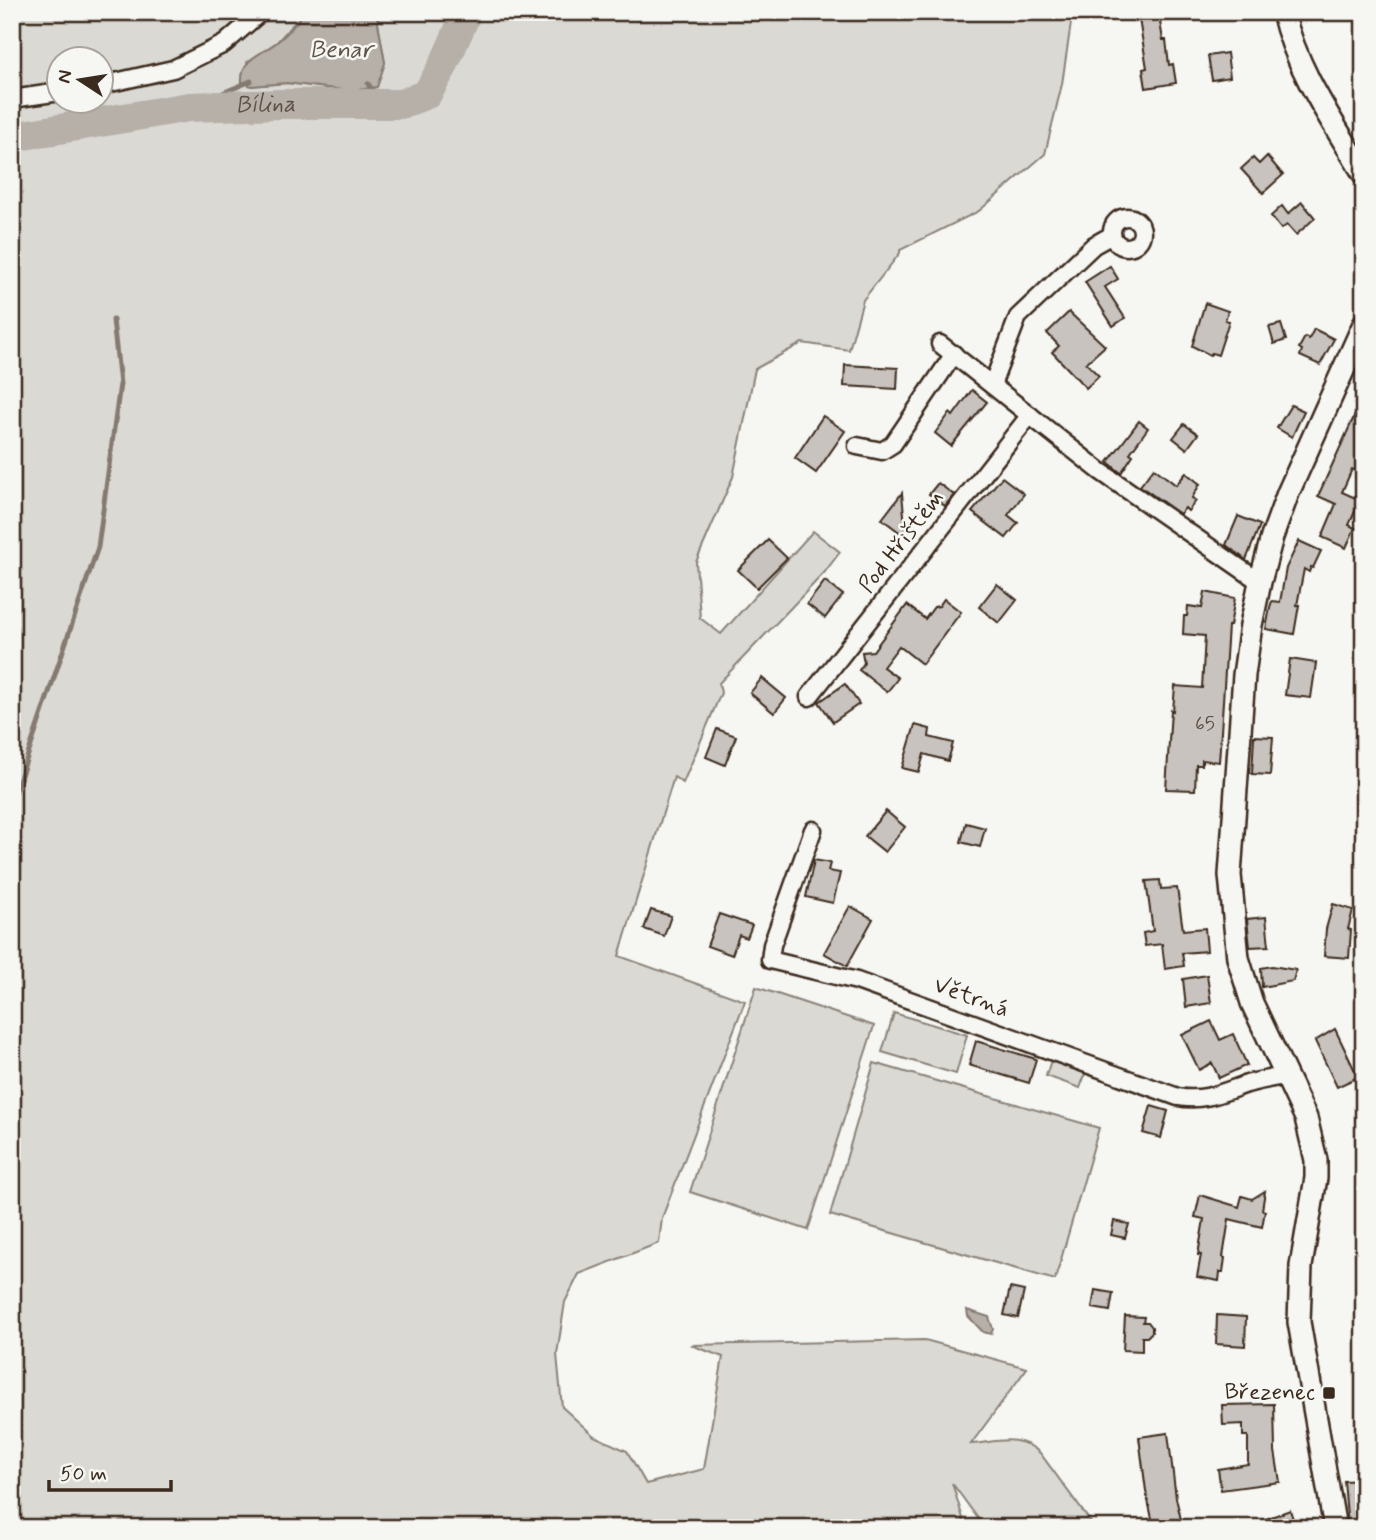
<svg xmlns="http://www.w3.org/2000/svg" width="1376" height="1540" font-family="Mynerve,sans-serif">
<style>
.green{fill:#dad9d3;stroke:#8a8278;stroke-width:2;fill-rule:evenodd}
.water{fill:#b6b0a9;stroke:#857a71;stroke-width:2}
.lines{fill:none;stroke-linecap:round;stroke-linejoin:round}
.stream{stroke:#857a71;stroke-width:5}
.river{stroke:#b6b0a9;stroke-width:30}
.building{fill:#c8c3be;stroke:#3b2a1e;stroke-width:2}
.minor-casing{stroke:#3b2a1e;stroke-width:21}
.tertiary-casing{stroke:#3b2a1e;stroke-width:26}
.minor{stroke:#f6f6f2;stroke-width:16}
.tertiary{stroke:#f6f6f2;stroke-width:21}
.poi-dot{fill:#3b2a1e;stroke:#f6f6f2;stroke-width:2.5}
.labels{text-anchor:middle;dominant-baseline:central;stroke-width:5;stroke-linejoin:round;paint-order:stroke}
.number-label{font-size:19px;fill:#5e5046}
.street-label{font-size:23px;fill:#3b2a1e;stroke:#f6f6f2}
.poi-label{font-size:23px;fill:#3b2a1e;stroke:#f6f6f2;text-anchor:end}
.water-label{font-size:24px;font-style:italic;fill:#605248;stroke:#f6f6f2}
</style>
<rect width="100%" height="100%" fill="#f6f6f2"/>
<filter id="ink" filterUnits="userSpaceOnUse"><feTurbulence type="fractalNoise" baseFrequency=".0143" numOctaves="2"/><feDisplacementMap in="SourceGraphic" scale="14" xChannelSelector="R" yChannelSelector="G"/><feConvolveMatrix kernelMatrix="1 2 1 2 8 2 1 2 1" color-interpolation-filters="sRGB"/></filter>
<g filter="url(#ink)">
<g class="green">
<path d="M12 12H134L137 16 148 12H304L277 42 247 62 251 86 287 83 351 91 385 63 376 12H1078L1071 23 1062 84 1045 154 979 211 900 250V253L863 300 849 350 802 343 755 369 733 477 696 562 700 618 721 634 813 531 840 552 824 573 719 683 721 693 683 783 674 777 619 956 745 1001 662 1218 659 1243 579 1274 565 1302 557 1354 562 1407 594 1436 627 1451 646 1484 704 1469 723 1357 691 1345 925 1340 1027 1368 971 1444C997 1442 1019 1433 1040 1453L1095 1528H985L952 1483 966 1528H12ZM60 60H102V102H60Z"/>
<polygon points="756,987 874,1026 808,1230 690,1192"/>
<polygon points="894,1013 967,1035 956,1074 882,1052"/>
<polygon points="1051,1060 1086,1072 1080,1088 1046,1076"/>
<polygon points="874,1063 1099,1128 1055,1280 830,1215"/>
</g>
<g class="water">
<path d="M304 12H376L385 63 377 87 351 91 287 83 251 86 242 82C240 59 262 54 277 42 287 34 297 23 304 12Z"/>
<polygon points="967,1310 989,1317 993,1329 991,1334 983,1332 968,1316"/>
</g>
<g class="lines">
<g class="stream">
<polyline points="368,84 382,104"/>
<polyline points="189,107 251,81"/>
<polyline points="12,802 98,547 120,384 113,320"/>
</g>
<path class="river" id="s1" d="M12 137 189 107 281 104H401L427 94 443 66 467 12"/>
</g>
<g class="building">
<polygon points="1159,16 1163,40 1166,40 1169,65 1173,64 1176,83 1146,88 1143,69 1147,68 1139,19"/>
<polygon points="1227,53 1230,77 1212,80 1208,56"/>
<polygon points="1267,156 1283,175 1263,193 1241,169 1253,158 1259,164"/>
<polygon points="1302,202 1315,218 1296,235 1287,225 1281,229 1271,216 1282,206 1288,214"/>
<polygon points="1110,266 1118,279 1105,287 1125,318 1113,326 1085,282"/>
<polygon points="1205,303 1228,311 1225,320 1229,321 1218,355 1212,353 1210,355 1192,346"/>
<polygon points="1069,312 1105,346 1086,363 1099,376 1086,388 1052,352 1059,346 1047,333"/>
<polygon points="1281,324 1286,340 1274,344 1269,327"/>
<polygon points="1314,329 1334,339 1320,365 1300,356 1302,350 1299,348 1305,337 1309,339"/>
<polygon points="845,365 898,368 897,389 844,386"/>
<polygon points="972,390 987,402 951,446 935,433 950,413 953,416"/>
<polygon points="1364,395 1364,431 1357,443 1364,446 1364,475 1352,469 1342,492 1360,500 1349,525 1355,528 1346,548 1322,537 1336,504 1318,496"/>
<polygon points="1291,405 1304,411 1292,437 1277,428"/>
<polygon points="823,416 845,431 816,473 795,458"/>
<polygon points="1139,421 1148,428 1130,453 1133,455 1121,473 1108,462"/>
<polygon points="1184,424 1198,434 1187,449 1173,438"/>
<polygon points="1154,468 1176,485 1186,473 1200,484 1192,498 1196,501 1188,511 1185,508 1180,514 1140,486"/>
<polygon points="1002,477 1024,494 1008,515 1018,523 1006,538 972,512"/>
<polygon points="938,483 954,495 945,506 929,494"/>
<polygon points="902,493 906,537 882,519"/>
<polygon points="1238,516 1260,525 1246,560 1226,545"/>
<polygon points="768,540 787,558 757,588 738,570"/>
<polygon points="1299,541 1321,551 1313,568 1311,567 1309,572 1304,569 1297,605 1299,605 1294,634 1266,629 1270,607 1272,601 1280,602 1286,568"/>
<polygon points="825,581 843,595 825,618 807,604"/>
<polygon points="997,584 1017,600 999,623 979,607"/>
<polygon points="1205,592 1235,598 1230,626 1228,626 1219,762 1202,760 1202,765 1196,765 1195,790 1166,789 1171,710 1173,711 1175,686 1202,688 1205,636 1183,634 1184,616 1187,616 1188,606 1202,608"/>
<polygon points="944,599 961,612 922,664 899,646 883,667 898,678 887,692 859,670 864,663 862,652 873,651 907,605 925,619 934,607 939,606"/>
<polygon points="1290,659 1316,663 1311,698 1285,695"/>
<polygon points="762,678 786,698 774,713 750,693"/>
<polygon points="845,684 859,704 833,722 819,702"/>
<polygon points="915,725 930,729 929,737 953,743 948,761 924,754 919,772 902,768"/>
<polygon points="717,729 736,736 725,765 706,757"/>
<polygon points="1254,736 1273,737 1270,775 1252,774"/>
<polygon points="886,811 905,827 885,852 865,836"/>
<polygon points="966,823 985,828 980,847 961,842"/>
<polygon points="814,860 830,863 828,871 840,873 833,903 806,897"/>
<polygon points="1160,880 1161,889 1177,888 1183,930 1205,928 1207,951 1182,953 1184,966 1165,969 1162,944 1145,946 1143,933 1153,931 1146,881"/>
<polygon points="1333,904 1353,910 1348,929 1351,930 1349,958 1324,956 1326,929"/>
<polygon points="850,906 873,919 847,966 824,953"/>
<polygon points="651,910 671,916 664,936 644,929"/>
<polygon points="719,914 752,925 747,938 739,935 732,955 707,946"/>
<polygon points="1266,917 1269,946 1250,947 1247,919"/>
<polygon points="1272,966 1296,970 1293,981 1262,987 1261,968"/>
<polygon points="1207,975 1211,1003 1186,1007 1183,979"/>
<polygon points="1211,1021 1220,1040 1233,1034 1247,1065 1219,1078 1212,1063 1199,1070 1182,1035"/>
<polygon points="1335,1029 1358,1077 1337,1087 1315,1041"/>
<polygon points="976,1041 1036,1059 1029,1083 969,1065"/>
<polygon points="1151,1106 1168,1111 1161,1138 1143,1133"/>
<polygon points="1265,1191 1262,1210 1265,1211 1262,1227 1229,1219 1223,1257 1225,1258 1223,1272 1220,1272 1219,1281 1197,1277 1201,1255 1198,1255 1204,1219 1195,1217 1200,1195 1239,1207 1242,1196 1252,1199"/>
<polygon points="1114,1221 1129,1224 1125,1238 1111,1235"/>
<polygon points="1010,1288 1024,1291 1018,1318 1004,1315"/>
<polygon points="1095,1290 1113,1293 1110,1311 1092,1308"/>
<polygon points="1217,1315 1246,1317 1245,1346 1216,1344"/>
<polygon points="1125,1316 1144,1317 1143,1322 1148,1322 1152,1327 1152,1332 1147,1337 1142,1337 1142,1351 1123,1350"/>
<polygon points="1274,1404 1275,1451 1280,1482 1221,1490 1218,1469 1248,1464 1248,1436 1243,1436 1243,1424 1223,1425 1222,1405"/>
<polygon points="1168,1433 1176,1498 1183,1528 1154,1528 1146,1491 1139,1437"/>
<polygon points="1364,1480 1364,1527 1348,1527 1344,1481"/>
<polygon points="1290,1510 1296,1528 1247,1528 1247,1526"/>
</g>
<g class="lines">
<g class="minor-casing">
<g id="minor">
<polyline points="102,85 173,69 224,44 261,12"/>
<polyline points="12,99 60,92"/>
<circle cx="1127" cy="232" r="15"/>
<polyline points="940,344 1100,471 1260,582"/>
<polyline points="992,385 1018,317 1094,245 1112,235"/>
<polyline points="857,446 882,451 893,444 954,354"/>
<polyline points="809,697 1030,415"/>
<path d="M813 830 772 945 770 960 857 981 1178 1097C1204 1102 1223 1092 1247 1084 1260 1080 1273 1078 1285 1076"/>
</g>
</g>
<g class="tertiary-casing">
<g id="tertiary">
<path d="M1283 12C1297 72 1333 122 1364 174"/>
<polyline points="1335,1528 1299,1322 1301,1266 1316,1178 1316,1160 1306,1118 1252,1003 1238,958 1230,875 1244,675 1251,625 1260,582 1272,537 1288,493 1364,324"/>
</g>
</g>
<use href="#minor" class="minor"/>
<use href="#tertiary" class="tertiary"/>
</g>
</g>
<rect class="poi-dot" x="1322" y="1386" width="14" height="14" rx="3.5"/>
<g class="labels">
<g class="number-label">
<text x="1205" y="724">65</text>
</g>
<g class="street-label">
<text transform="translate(902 542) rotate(-52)">Pod Hřištěm</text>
<text transform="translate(971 998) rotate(20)">Větrná</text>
</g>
<g class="poi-label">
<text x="1315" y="1393">Březenec</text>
</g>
<g class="water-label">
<text x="341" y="50">Benar</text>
<text stroke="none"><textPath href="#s1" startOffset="256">Bílina</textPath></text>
</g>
</g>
<rect width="1376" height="1540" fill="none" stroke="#f6f6f2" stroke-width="42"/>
<rect x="21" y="21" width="1334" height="1498" fill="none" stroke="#3b2a1e" stroke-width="2.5" filter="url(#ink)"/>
<g transform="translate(80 80) rotate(282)"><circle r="33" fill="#f6f6f2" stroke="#aba49d" stroke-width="2"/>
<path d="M0-5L12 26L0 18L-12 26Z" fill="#3b2a1e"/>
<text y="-10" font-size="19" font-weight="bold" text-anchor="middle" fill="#3b2a1e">N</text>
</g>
<path d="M49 1480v10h122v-10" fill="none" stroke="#3b2a1e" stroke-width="3.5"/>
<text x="60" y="1480" font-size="21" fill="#3b2a1e" stroke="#f6f6f2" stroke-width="5" paint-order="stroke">50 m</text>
</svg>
